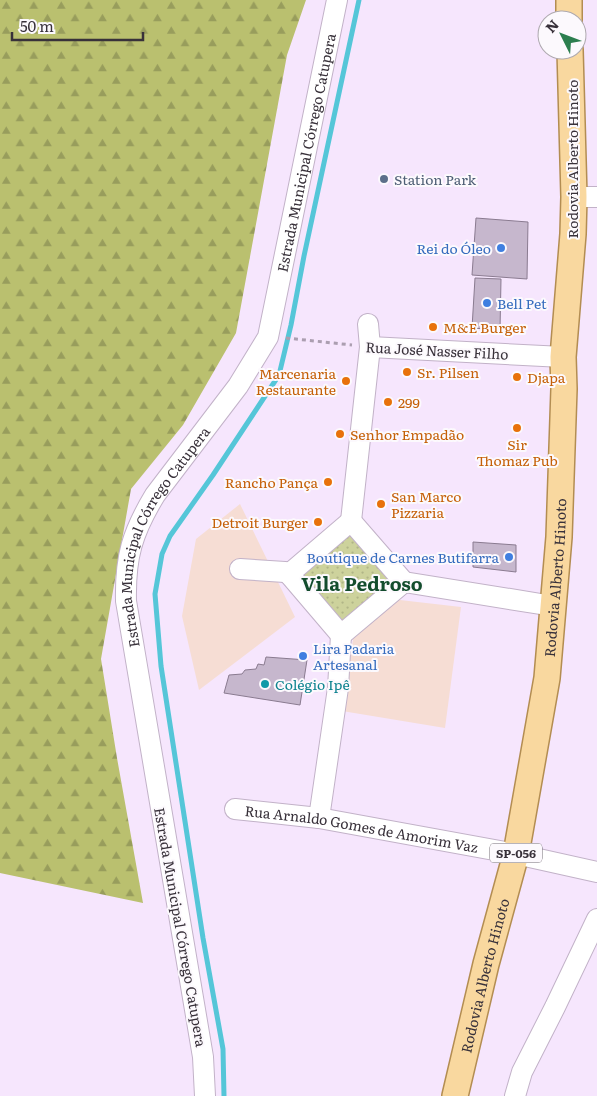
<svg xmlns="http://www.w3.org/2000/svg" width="597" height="1096" font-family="Literata,serif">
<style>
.education{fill:#f6ddd4}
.forest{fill:url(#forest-firs)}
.park{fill:url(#park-dots)}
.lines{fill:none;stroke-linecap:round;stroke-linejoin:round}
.stream{stroke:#55c6d8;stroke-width:5}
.building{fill:#c6b7cd;stroke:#8a7b90}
.minor-casing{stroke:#c2b2c8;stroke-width:22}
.major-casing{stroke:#b38d52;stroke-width:28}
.path{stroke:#ab9eb0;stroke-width:3;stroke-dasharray:4 4;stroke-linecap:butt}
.minor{stroke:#fff;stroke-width:20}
.major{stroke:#f9d89f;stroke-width:25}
.service-dot{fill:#5c6f8a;stroke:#fcf9fd;stroke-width:2}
.shop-dot{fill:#3f7fe0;stroke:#fcf9fd;stroke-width:2}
.food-dot{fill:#e8710a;stroke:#fcf9fd;stroke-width:2}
.culture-dot{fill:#0f9aa8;stroke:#fcf9fd;stroke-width:2}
.labels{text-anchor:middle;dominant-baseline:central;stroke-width:4;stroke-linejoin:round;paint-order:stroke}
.shield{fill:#fcf9fd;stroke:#736d74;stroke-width:1}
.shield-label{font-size:12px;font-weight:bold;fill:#38313a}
.street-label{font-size:14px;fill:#38313a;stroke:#fcf9fd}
.service-label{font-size:14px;fill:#4e5e75;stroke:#fcf9fd;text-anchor:start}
.shop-label{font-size:14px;fill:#366cbe;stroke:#fcf9fd;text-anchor:end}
.food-label{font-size:14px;fill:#c56008;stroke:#fcf9fd;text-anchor:start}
.culture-label{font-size:14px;fill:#0d838f;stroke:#fcf9fd;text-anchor:start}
.district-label{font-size:19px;font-weight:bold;fill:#134c2d;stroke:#fcf9fd}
</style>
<defs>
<pattern id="forest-firs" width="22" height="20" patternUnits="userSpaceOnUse" patternTransform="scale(1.25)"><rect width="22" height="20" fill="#bac06f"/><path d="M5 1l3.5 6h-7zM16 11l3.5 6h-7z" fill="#989d5c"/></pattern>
<pattern id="park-dots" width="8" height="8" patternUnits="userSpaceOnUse" patternTransform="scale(1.25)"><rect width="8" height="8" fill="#cdd29c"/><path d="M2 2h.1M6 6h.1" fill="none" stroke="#b1b587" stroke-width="1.8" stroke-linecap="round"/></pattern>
</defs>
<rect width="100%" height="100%" fill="#f6e6fd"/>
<g class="education">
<polygon points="240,504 295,617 199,690 182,616 196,539"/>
<polygon points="391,599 461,607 445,728 342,711 354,633"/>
</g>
<polygon class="forest" points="0,0 306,0 287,55 236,333 183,425 131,489 101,659 117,758 143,903 0,873"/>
<polygon class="park" points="350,529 395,582 342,627 296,574"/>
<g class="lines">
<polyline class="stream" points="224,1096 223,1049 203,938 161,666 155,594 162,554 170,536 213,475 279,375 291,325 304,256 359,0"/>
</g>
<g class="building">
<polygon points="476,218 528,222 527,279 472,275"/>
<polygon points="475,278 501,279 500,330 472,328"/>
<polygon points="473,542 516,545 516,572 473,567"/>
<polygon points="266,657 307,660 300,705 224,693 229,675 242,674 245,670 256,669 258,664 264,665"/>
</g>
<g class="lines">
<g class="minor-casing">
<g id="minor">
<polyline points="574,197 597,197"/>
<polyline points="370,347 563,357"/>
<polyline points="351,521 370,347 368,324"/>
<polyline points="351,521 404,582"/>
<polyline points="240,569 285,572 289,574"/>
<polyline points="289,574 351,521"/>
<polyline points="289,574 341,635"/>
<polyline points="404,582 553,606"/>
<polyline points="341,635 404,582"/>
<path id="s1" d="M235 809 319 818 516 854 597 872"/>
<polyline points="319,818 338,688 341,635"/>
<path id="s2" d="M205 1096 203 1057 126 601C125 557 132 533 155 495L238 386 268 337 337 0"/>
<polyline points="515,1096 522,1072 555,1007 597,919"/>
</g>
</g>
<g class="major-casing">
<g id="major">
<polyline points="569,0 569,20"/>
<path id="s3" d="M455 1096 486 964 516 854 547 678 559 537 564 389 563 357 573 234 574 197 570 50"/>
</g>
</g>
<polyline class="path" points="286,338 352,345"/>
<use href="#minor" class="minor"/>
<use href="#major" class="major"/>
</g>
<circle class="service-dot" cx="384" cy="179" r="5"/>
<g class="shop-dot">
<circle cx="501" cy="248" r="5"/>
<circle cx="487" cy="303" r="5"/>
<circle cx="509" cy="557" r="5"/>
<circle cx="303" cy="656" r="5"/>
</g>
<g class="food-dot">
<circle cx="433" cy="327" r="5"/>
<circle cx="407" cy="372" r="5"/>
<circle cx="517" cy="377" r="5"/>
<circle cx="346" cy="381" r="5"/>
<circle cx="388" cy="402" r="5"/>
<circle cx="517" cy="428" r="5"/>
<circle cx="340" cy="434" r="5"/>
<circle cx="328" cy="482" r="5"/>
<circle cx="381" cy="504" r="5"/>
<circle cx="318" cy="522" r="5"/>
</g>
<circle class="culture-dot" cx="265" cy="684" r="5"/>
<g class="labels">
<rect class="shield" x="490" y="843.5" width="52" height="19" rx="4"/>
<g class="shield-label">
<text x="516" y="853">SP-056</text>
</g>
<g class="street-label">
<text stroke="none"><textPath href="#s2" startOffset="996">Estrada Municipal Córrego Catupera</textPath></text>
<text transform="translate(572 159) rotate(-90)">Rodovia Alberto Hinoto</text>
<text transform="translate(437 350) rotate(3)">Rua José Nasser Filho</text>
<text stroke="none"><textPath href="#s2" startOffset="576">Estrada Municipal Córrego Catupera</textPath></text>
<text stroke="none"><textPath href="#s3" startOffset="529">Rodovia Alberto Hinoto</textPath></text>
<text stroke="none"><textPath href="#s1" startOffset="128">Rua Arnaldo Gomes de Amorim Vaz</textPath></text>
<text transform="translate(181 927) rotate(80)">Estrada Municipal Córrego Catupera</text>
<text stroke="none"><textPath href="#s3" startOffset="124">Rodovia Alberto Hinoto</textPath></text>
</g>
<g class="service-label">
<text x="394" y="179">Station Park</text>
</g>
<g class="shop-label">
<text x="491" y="248">Rei do Óleo</text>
<text x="497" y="303" text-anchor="start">Bell Pet</text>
<text x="499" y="557">Boutique de Carnes Butifarra</text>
<text x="313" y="648" text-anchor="start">Lira Padaria<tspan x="313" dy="16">Artesanal</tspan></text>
</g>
<g class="food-label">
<text x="443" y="327">M&amp;E Burger</text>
<text x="417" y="372">Sr. Pilsen</text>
<text x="336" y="373" text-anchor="end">Marcenaria<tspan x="336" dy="16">Restaurante</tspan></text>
<text x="527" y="377">Djapa</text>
<text x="398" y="402">299</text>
<text x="350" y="434">Senhor Empadão</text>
<text x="517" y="444" text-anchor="middle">Sir<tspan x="517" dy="16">Thomaz Pub</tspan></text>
<text x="318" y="482" text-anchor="end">Rancho Pança</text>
<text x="391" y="496">San Marco<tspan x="391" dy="16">Pizzaria</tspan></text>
<text x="308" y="522" text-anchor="end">Detroit Burger</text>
</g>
<g class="culture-label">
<text x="275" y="684">Colégio Ipê</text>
</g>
<g class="district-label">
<text x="362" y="583">Vila Pedroso</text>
</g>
</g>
<g transform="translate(562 35) rotate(312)"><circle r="24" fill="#fcf9fd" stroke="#aea9af"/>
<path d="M0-4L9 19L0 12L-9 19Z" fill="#2c7e4f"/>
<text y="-8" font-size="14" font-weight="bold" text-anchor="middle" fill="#38313a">N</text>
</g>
<path d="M12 32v8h131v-8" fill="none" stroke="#38313a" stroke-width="2.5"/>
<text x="20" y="32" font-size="15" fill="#38313a" stroke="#fcf9fd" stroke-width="4" paint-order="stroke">50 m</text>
</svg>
